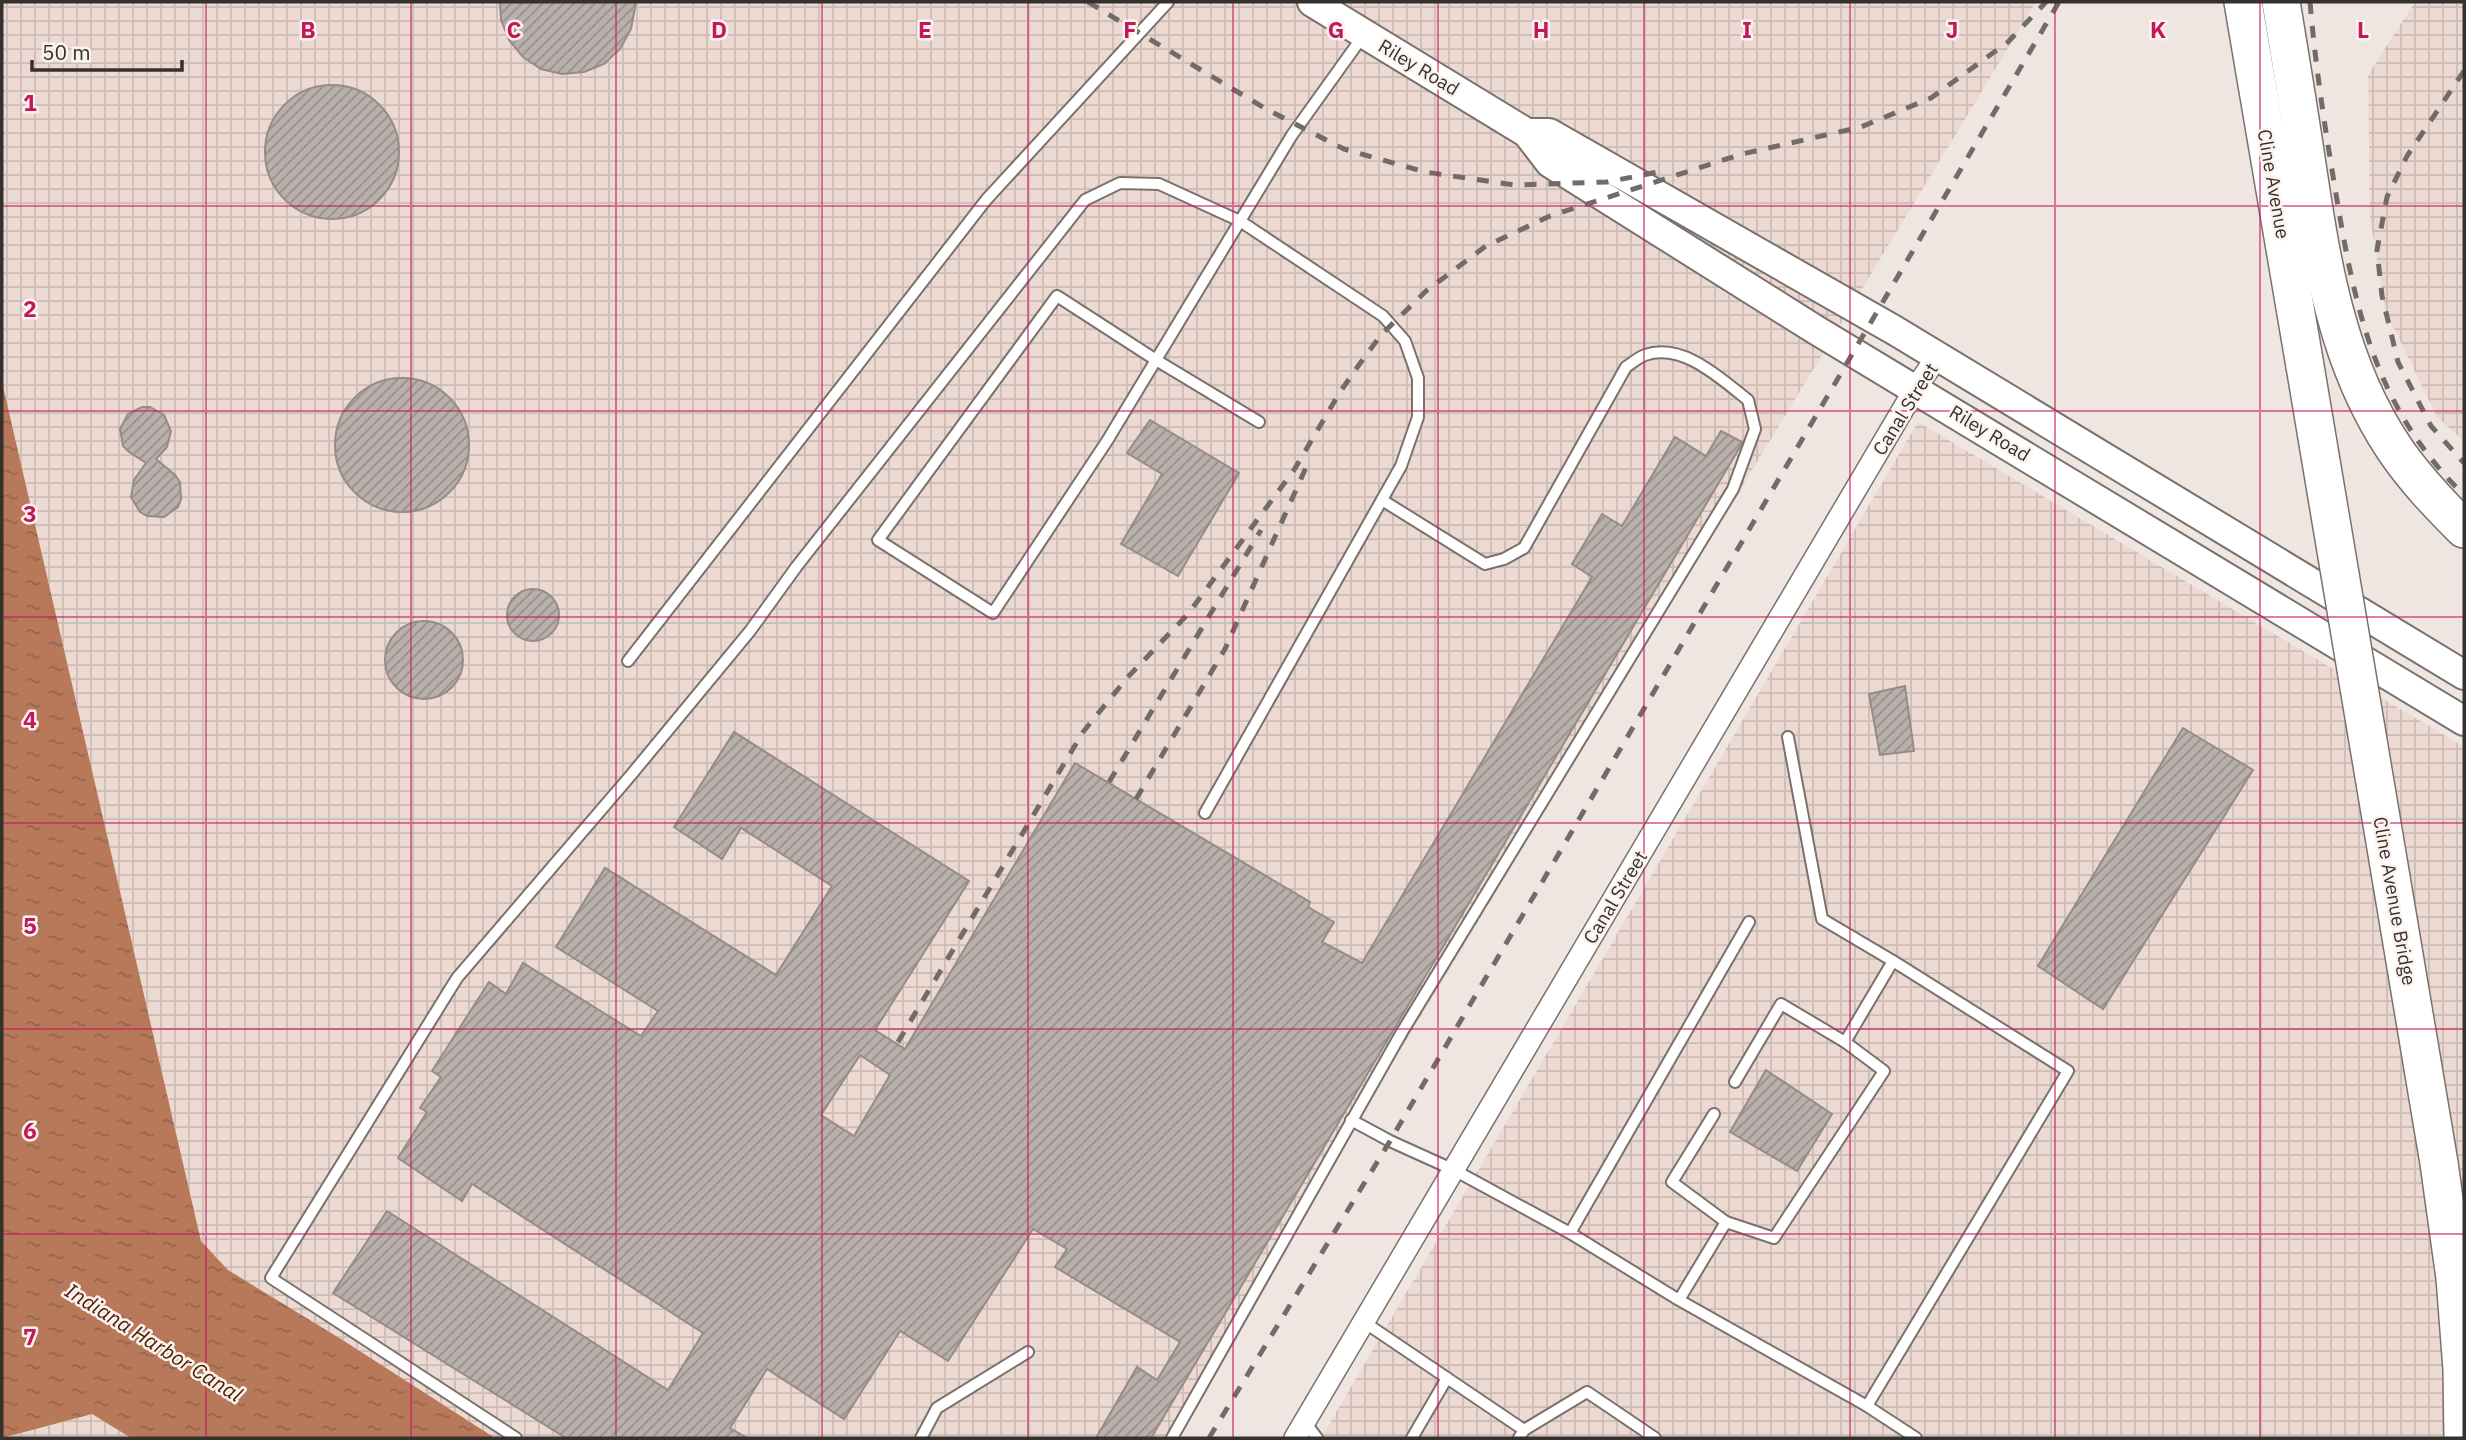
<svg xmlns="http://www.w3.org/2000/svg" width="2466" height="1440" font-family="'IBM Plex Sans',sans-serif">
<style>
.industrial{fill:url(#industrial-grid)}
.water{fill:url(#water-ripples)}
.building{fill:url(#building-hatch);stroke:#958c87;stroke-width:2;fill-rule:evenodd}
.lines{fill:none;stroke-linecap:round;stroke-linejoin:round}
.service-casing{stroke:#7a716d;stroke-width:14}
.minor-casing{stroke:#7a716d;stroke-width:24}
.secondary-casing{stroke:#7a716d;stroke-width:32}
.motorway-casing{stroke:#7a716d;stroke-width:40}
.service{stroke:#fff;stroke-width:10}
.minor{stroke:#fff;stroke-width:21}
.secondary{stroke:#fff;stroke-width:28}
.motorway{stroke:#fff;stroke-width:37}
.rail{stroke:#726c69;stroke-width:5;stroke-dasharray:12 12;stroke-linecap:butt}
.motorway-bridge-casing{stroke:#7a716d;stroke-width:40;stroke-linecap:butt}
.motorway-bridge{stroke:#fff;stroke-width:37}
.grid{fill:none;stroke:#c2185b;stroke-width:2;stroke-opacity:0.55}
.labels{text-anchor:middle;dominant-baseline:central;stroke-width:5;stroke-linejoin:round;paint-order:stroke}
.street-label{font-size:19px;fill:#34312f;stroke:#fdf3ee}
.water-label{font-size:21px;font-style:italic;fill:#471e06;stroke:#fdf3ee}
.grid-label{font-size:23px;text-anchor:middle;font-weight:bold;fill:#c2185b;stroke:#fdf3ee;stroke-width:5;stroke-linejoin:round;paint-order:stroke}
</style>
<defs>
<pattern id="industrial-grid" width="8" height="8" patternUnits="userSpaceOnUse" patternTransform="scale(1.75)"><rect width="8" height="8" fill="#ecdad2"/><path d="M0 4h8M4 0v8" fill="none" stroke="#cbbcb5"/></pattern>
<pattern id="water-ripples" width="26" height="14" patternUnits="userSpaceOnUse" patternTransform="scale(1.75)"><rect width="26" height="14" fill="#b7795a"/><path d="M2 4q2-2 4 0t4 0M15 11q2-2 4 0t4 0" fill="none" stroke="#96644b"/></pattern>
<pattern id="building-hatch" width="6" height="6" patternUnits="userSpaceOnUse" patternTransform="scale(1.75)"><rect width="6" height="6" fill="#b9afab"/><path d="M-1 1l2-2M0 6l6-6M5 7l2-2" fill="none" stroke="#978f8c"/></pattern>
</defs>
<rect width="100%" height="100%" fill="#f0e6e1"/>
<g class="industrial">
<polygon points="2,2 2036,2 1165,1438 495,1438 341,1339 228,1270 201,1241 2,382"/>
<polygon points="2415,2 2464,2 2464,441 2437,417 2385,310 2370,217 2368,75"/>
<polygon points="1918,422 2464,747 2464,1438 1321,1438"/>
<polygon points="92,1414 131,1438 2,1438"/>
</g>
<polygon class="water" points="2,382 201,1241 228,1270 341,1339 495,1438 131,1438 92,1414 2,1438"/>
<g class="building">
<polygon points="500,2 636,2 631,29 620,49 604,64 584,72 562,74 541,69 523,57 509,40 501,20"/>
<circle cx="332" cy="152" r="67"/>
<circle cx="402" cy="445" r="67"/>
<polygon points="142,407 150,407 164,415 171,431 167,447 156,459 175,475 180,482 181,499 178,507 164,517 147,516 140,512 131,497 134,480 146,463 129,452 123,446 120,429 128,414"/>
<polygon points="1150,420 1239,473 1178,576 1121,544 1162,474 1127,453"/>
<path d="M1721 431 1742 442 1740 447 1151 1438H1096L1137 1367 1157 1380 1180 1342 1055 1267 1067 1249 1033 1229 948 1361 900 1331 844 1419 767 1369 730 1428 747 1438H566L333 1293 387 1211 668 1390 703 1333 472 1184 462 1201 398 1158 427 1112 420 1108 441 1077 432 1071 489 982 506 994 523 963 641 1036 658 1011 556 947 605 868 776 975 832 886 741 828 722 859 674 827 734 732 969 881 875 1030 905 1049 1075 763 1310 902 1308 907 1334 922 1322 942 1362 963 1592 577 1572 564 1602 514 1622 526 1675 437 1706 456ZM860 1055 890 1075 854 1136 821 1115Z"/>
<circle cx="533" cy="615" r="26"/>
<circle cx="424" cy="660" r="39"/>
<polygon points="1905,686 1914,751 1880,755 1869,694"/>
<polygon points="2183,728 2253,770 2103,1009 2038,966"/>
<polygon points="1766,1070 1832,1114 1797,1171 1730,1132"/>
</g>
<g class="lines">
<g class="service-casing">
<g id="service">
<polyline points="1259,422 1156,360 1057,296 878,540 993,613 1107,441 1292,135 1363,36"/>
<polyline points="628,661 986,200 1168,2"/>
<polyline points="1788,737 1822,919 1893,961"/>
<polyline points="1735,1082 1781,1004 1845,1042"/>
<polyline points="1714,1114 1672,1182 1726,1222"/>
<polyline points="1351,1120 1390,1141 1454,1170 1570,1233 1679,1300 1867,1406 2068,1071 1893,961 1845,1042 1884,1071 1774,1238 1726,1222 1679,1300"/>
<polyline points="1570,1233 1749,922"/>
<polyline points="1364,1322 1524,1430"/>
<polyline points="1867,1406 1916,1438"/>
<polyline points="1305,1422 1317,1438"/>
<polyline points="516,1438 271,1278 457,978 631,775 750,631 797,566 1085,200 1120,183 1159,184 1240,221 1383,316 1405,341 1418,378 1418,417 1401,466 1205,813"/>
<polyline points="921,1438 937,1408 1028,1352"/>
<path d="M1172 1438 1402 1032 1733 489 1755 429 1748 400C1721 379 1683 342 1645 355 1639 357 1632 363 1626 367L1524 548 1504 559 1485 564 1382 500"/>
<polyline points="1412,1438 1447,1378"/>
<polyline points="1519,1438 1524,1430 1587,1392 1655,1438"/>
</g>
</g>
<g class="minor-casing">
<polyline id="minor" points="1295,1438 1915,389 1937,357"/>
</g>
<g class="secondary-casing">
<g id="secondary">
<polyline points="1312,2 1527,133 1550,163 1816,330 2464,721"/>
<polyline points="1527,133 1549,133 1894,330 2464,675"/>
</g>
</g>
<g class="motorway-casing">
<g id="motorway">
<polyline points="2243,2 2305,366"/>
<path d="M2281 2C2290 56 2299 111 2307 165 2322 264 2337 363 2394 448 2414 478 2439 504 2464 529"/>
</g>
</g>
<use href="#service" class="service"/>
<use href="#minor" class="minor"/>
<use href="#secondary" class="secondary"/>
<use href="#motorway" class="motorway"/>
<g class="rail">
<polyline points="1088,2 1266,109 1344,149 1425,172 1514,185 1607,182 1663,171"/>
<path d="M2310 2C2315 62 2324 122 2334 182 2354 303 2372 405 2464 495"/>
<polyline points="2464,71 2407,156 2387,197 2377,250 2382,296 2398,362 2431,426 2464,463"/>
<polyline points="1109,782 1261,530"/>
<polyline points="1136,799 1225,649 1308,463"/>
<polyline points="898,1042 1083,732 1127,678 1188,614 1294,470 1340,392 1361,362 1381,335 1426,291 1486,246 1550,216 1742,154 1861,127 1931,98 2008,42 2046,2"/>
<polyline points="1209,1438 1390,1141 2059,2"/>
</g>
<g class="motorway-bridge-casing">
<polyline id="motorway-bridge" points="2305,366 2439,1163 2455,1278 2462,1369 2463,1438"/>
</g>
<use href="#motorway-bridge" class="motorway-bridge"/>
</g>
<path class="grid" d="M206 2V1438M411 2V1438M616 2V1438M822 2V1438M1028 2V1438M1233 2V1438M1438 2V1438M1644 2V1438M1850 2V1438M2055 2V1438M2260 2V1438M2 206H2464M2 411H2464M2 617H2464M2 823H2464M2 1029H2464M2 1234H2464"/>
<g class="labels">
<g class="street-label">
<text transform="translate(1419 67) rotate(31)">Riley Road</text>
<text transform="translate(2274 184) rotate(80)">Cline Avenue</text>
<text transform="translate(1905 409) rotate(-58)">Canal Street</text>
<text transform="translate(1990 433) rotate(31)">Riley Road</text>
<text transform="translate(1615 897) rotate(-59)">Canal Street</text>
<text transform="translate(2395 901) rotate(80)">Cline Avenue Bridge</text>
</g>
<g class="water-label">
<text transform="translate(154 1342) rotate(32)">Indiana Harbor Canal</text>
</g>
</g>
<g class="grid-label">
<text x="308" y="38">B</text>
<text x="514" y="38">C</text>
<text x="719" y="38">D</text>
<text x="925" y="38">E</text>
<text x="1130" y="38">F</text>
<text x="1336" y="38">G</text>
<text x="1541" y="38">H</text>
<text x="1747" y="38">I</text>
<text x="1952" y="38">J</text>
<text x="2158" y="38">K</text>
<text x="2363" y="38">L</text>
<text x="30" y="111">1</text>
<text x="30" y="317">2</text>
<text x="30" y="522">3</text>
<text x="30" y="728">4</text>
<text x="30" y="934">5</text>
<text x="30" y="1139">6</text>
<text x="30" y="1345">7</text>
</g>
<rect width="2466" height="1440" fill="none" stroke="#34312f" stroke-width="7"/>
<path d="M32 60v10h150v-10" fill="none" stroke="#34312f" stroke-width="3.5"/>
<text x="42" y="60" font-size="21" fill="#34312f" stroke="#fdf3ee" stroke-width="5" paint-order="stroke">50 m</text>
</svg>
